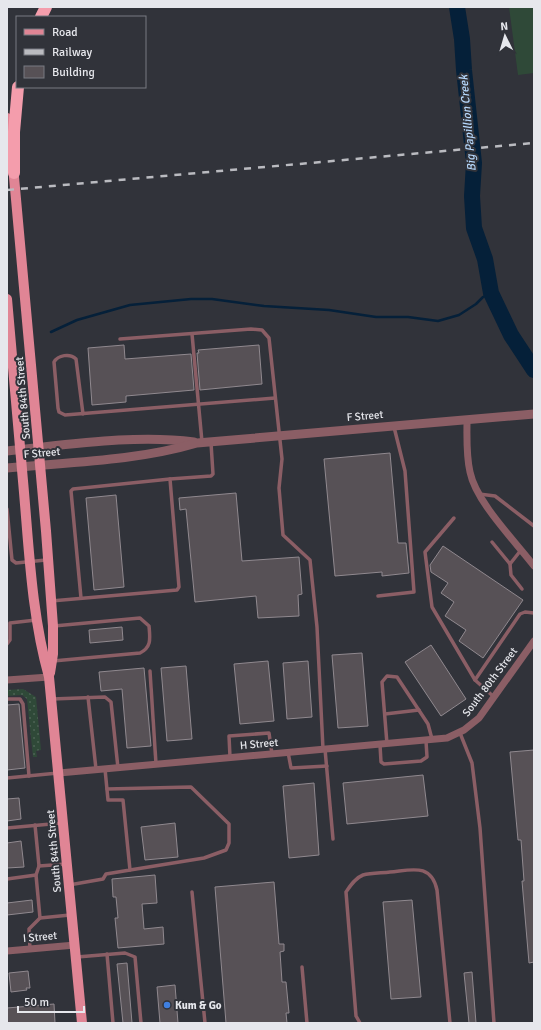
<svg xmlns="http://www.w3.org/2000/svg" width="541" height="1030" font-family="Signika,sans-serif">
<style>
.grass{fill:url(#grass-dots)}
.garden{fill:#2f4938}
.lines{fill:none;stroke-linecap:round;stroke-linejoin:round}
.stream{stroke:#052039;stroke-width:2.5}
.river{stroke:#052039;stroke-width:16}
.building{fill:#575156;stroke:#90898f}
.service{stroke:#8b5e65;stroke-width:3.5}
.minor{stroke:#8b5e65;stroke-width:7}
.tertiary{stroke:#8b5e65;stroke-width:9}
.primary{stroke:#e08595;stroke-width:10}
.motorway{stroke:#f49dac;stroke-width:12}
.rail{stroke:#babbc0;stroke-width:2.5;stroke-dasharray:7 7;stroke-linecap:butt}
.shop-dot{fill:#3f7fe0;stroke:#31333a;stroke-width:1.5}
.labels{text-anchor:middle;dominant-baseline:central;stroke-width:4;stroke-linejoin:round;paint-order:stroke}
.street-label{font-size:11px;fill:#e6e7ec;stroke:#31333a}
.poi-label{font-size:11px;font-weight:bold;fill:#e6e7ec;stroke:#31333a;text-anchor:start}
.water-label{font-size:12px;font-style:italic;fill:#b5d7fb;stroke:#31333a}
</style>
<defs>
<pattern id="grass-dots" width="8" height="8" patternUnits="userSpaceOnUse"><rect width="8" height="8" fill="#2f4938"/><path d="M2 2h.1M6 6h.1" fill="none" stroke="#4d6355" stroke-width="1.8" stroke-linecap="round"/></pattern>
</defs>
<rect width="100%" height="100%" fill="#31333a"/>
<polygon class="grass" points="23,689 36,697 41,750 36,751 37,757 33,757 27,699 22,695 7,696 7,690"/>
<polygon class="garden" points="509,7 534,7 534,73 518,75"/>
<g class="lines">
<polyline class="stream" points="51,332 77,320 130,305 191,299 212,299 264,306 329,310 376,317 408,317 438,321 459,315 476,304 483,297 491,293"/>
<polyline class="river" points="457,7 462,39 464,70 474,163 472,196 474,228 485,259 491,293 511,335 534,370"/>
</g>
<g class="building">
<polygon points="124,345 125,359 191,354 194,390 126,396 126,402 92,405 88,348"/>
<polygon points="259,345 262,384 200,390 197,353 199,353 198,350"/>
<polygon points="390,453 398,543 406,543 409,573 382,576 382,572 335,576 324,459"/>
<polygon points="236,493 242,561 299,557 302,594 298,595 299,616 258,618 256,596 195,602 186,509 180,510 179,498"/>
<polygon points="116,495 124,587 94,590 86,498"/>
<polygon points="443,546 523,600 483,658 459,641 466,630 445,616 454,602 441,593 448,583 431,572 430,565"/>
<polygon points="122,627 123,640 90,643 89,630"/>
<polygon points="431,645 466,699 441,716 405,662"/>
<polygon points="362,653 368,726 338,728 332,655"/>
<polygon points="268,661 274,721 240,724 234,664"/>
<polygon points="308,661 312,717 287,719 283,663"/>
<polygon points="186,666 192,739 167,741 161,668"/>
<polygon points="144,668 151,746 127,748 122,689 101,691 99,672"/>
<polygon points="19,704 25,768 7,770 7,705"/>
<polygon points="534,750 534,962 529,963 522,881 524,881 521,840 518,840 510,752"/>
<polygon points="423,775 428,816 347,824 343,783"/>
<polygon points="314,783 319,855 289,858 283,786"/>
<polygon points="19,798 21,819 7,821 7,799"/>
<polygon points="175,823 178,857 145,860 141,827"/>
<polygon points="21,841 24,867 7,868 7,843"/>
<polygon points="155,875 157,903 142,904 144,929 163,927 164,944 118,948 115,918 118,918 116,897 113,897 112,879"/>
<polygon points="274,882 279,944 284,944 284,951 280,952 282,982 286,982 289,1013 286,1013 287,1023 226,1023 215,887"/>
<polygon points="32,900 33,912 7,915 7,903"/>
<polygon points="412,900 421,997 391,999 383,902"/>
<polygon points="127,963 132,1023 123,1023 117,964"/>
<polygon points="28,971 30,988 26,988 27,990 11,992 9,973"/>
<polygon points="472,972 476,1023 469,1023 464,973"/>
<polygon points="175,985 178,1023 160,1023 157,987"/>
<polygon points="54,1004 55,1023 7,1023 7,1008"/>
</g>
<g class="lines">
<g class="service">
<polyline points="192,334 202,442"/>
<polyline points="120,339 251,329 262,330 269,338 282,459 279,488 283,535 310,560 317,627 323,749"/>
<path d="M83 414 76 359C70 353 58 355 54 362L58 408 59 412 65 415 275 398"/>
<polyline points="479,494 495,496 534,526"/>
<polyline points="7,509 12,560 16,563 46,560"/>
<polyline points="454,518 425,552 432,607 475,680 494,697"/>
<polyline points="492,542 510,564 521,550"/>
<polyline points="510,564 511,575 522,589"/>
<polyline points="378,596 414,592 405,471 394,427"/>
<polyline points="81,598 71,491 73,489 170,479"/>
<polyline points="51,601 177,590 179,587 170,479 211,476 213,474 211,443"/>
<polyline points="7,644 10,640 10,623 36,620"/>
<path d="M53 661 140 653C152 647 150 638 149 626L140 618 54 626"/>
<polyline points="150,671 156,764"/>
<polyline points="475,680 520,614 525,612 534,613"/>
<polyline points="88,697 96,769"/>
<polyline points="7,699 20,699 23,704 29,776"/>
<polyline points="52,699 105,697 111,702 118,768"/>
<polyline points="385,714 419,710"/>
<polyline points="460,733 472,763 480,828 494,1023"/>
<polyline points="387,744 382,682 387,676 397,677 428,724 432,739"/>
<polyline points="380,745 381,762 384,764 421,761 427,757 426,741"/>
<polyline points="325,749 333,839"/>
<polyline points="288,752 291,768 327,766"/>
<polyline points="230,757 229,736 269,733 272,754"/>
<polyline points="7,778 58,773"/>
<polyline points="107,789 191,787 229,824 229,843 226,850 204,858 130,870"/>
<polyline points="35,825 39,866 66,864"/>
<polyline points="7,828 62,823"/>
<polyline points="39,866 36,875 40,918 70,915"/>
<polyline points="7,879 36,875"/>
<polyline points="69,885 103,879 106,874 130,870 123,800 108,800 105,769"/>
<polyline points="192,892 205,1023"/>
<polyline points="30,949 29,929 40,918"/>
<polyline points="107,954 113,1023"/>
<polyline points="77,957 125,953 135,957 141,1023"/>
<polyline points="302,967 307,1023"/>
<path d="M360 1023 356 1016 346 892C350 886 355 878 363 875 371 873 382 873 390 872 412 870 431 863 437 890L450 1023"/>
</g>
<g class="minor">
<path d="M467 420C467 437 466 455 470 472 476 502 515 541 534 566"/>
<polyline points="7,680 49,677"/>
<polyline points="59,773 447,738 464,730 479,718 534,641"/>
<polyline points="7,951 75,945"/>
</g>
<g class="tertiary">
<path d="M7 451C67 445 135 434 194 442"/>
<path d="M7 468C71 462 136 461 197 443L534 414"/>
</g>
<g class="primary">
<polyline points="7,118 10,141"/>
<polyline points="13,166 46,531 53,626 53,654 50,673"/>
<path d="M7 299C12 360 18 420 23 481 29 546 31 613 49 677L82 1023"/>
</g>
<g class="motorway">
<polyline points="41,17 46,7"/>
<polyline points="14,173 14,132 18,87"/>
</g>
<polyline class="rail" points="7,190 534,143"/>
</g>
<circle class="shop-dot" cx="167" cy="1005" r="4"/>
<g class="labels">
<g class="street-label">
<text transform="translate(23 398) rotate(-95)">South 84th Street</text>
<text transform="translate(365 416) rotate(-5)">F Street</text>
<text transform="translate(42 453) rotate(-5)">F Street</text>
<text transform="translate(490 682) rotate(-53)">South 80th Street</text>
<text transform="translate(259 744) rotate(-5)">H Street</text>
<text transform="translate(54 851) rotate(-95)">South 84th Street</text>
<text transform="translate(40 937) rotate(-5)">I Street</text>
</g>
<g class="poi-label">
<text x="175" y="1005">Kum &amp; Go</text>
</g>
<g class="water-label">
<text transform="translate(468 123) rotate(-95)">Big Papillion Creek</text>
</g>
</g>
<rect width="541" height="1030" fill="none" stroke="#e6e7ec" stroke-width="16"/>
<rect x="16" y="16" width="130" height="72" fill="#31333a" stroke="#797b81"/>
<rect x="24" y="29" width="20" height="6" fill="#e08595" stroke="#797b81"/>
<text x="52" y="36" font-size="12" fill="#e6e7ec">Road</text>
<rect x="24" y="49" width="20" height="6" fill="#babbc0" stroke="#797b81"/>
<text x="52" y="56" font-size="12" fill="#e6e7ec">Railway</text>
<rect x="24" y="66" width="20" height="12" fill="#575156" stroke="#797b81"/>
<text x="52" y="76" font-size="12" fill="#e6e7ec">Building</text>
<g transform="translate(505 36) rotate(355)" stroke="#31333a" stroke-width="3" paint-order="stroke">
<path d="M0-3L7 15L0 10L-7 15Z" fill="#e6e7ec"/>
<text y="-6" font-size="11" font-weight="bold" text-anchor="middle" fill="#e6e7ec">N</text>
</g>
<path d="M18 1006v6h66v-6" fill="none" stroke="#e6e7ec" stroke-width="2"/>
<text x="24" y="1006" font-size="12" fill="#e6e7ec" stroke="#31333a" stroke-width="3" paint-order="stroke">50 m</text>
</svg>
